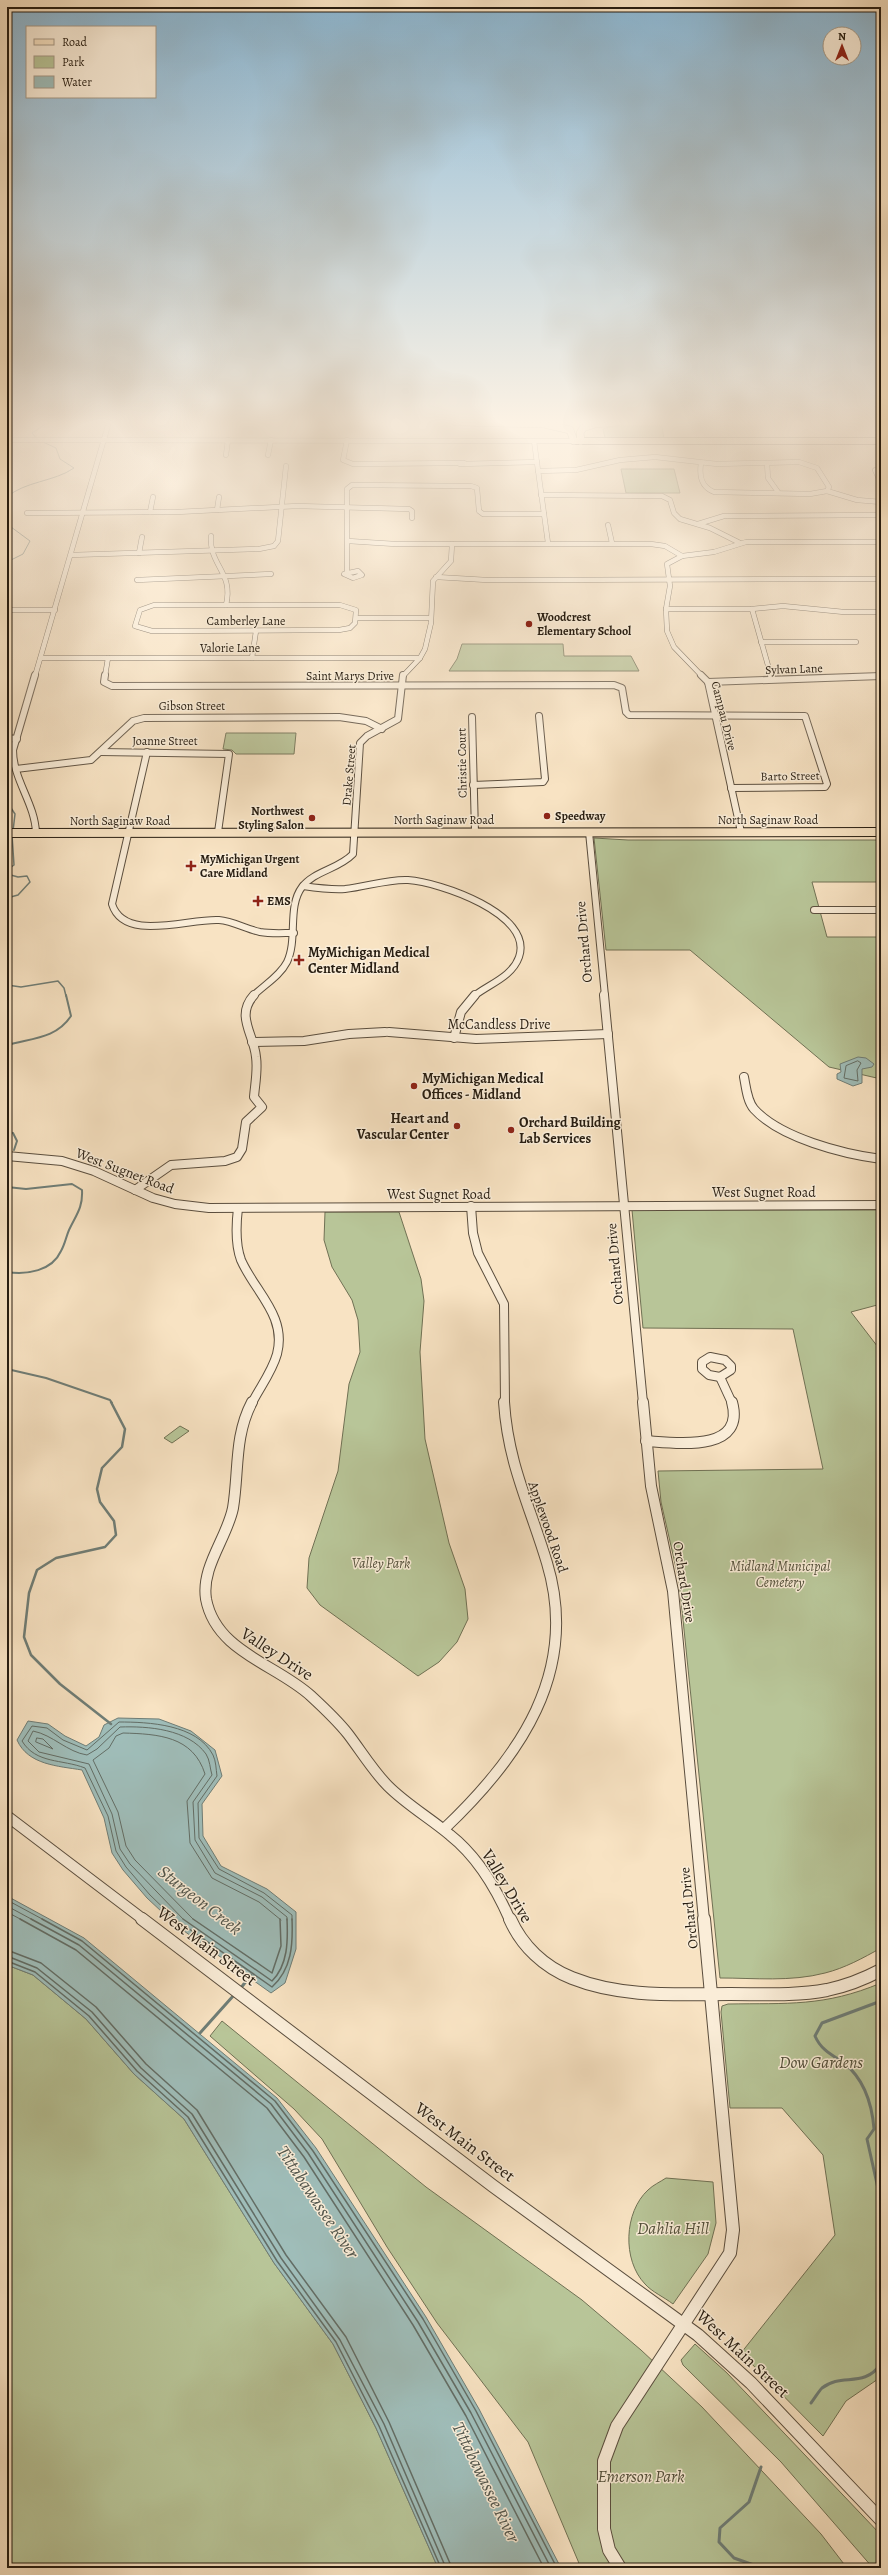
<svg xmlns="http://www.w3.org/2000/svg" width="888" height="2575" font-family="Alegreya,serif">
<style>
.green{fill:#b8c598;stroke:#707154}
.water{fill:#9fbdb9;stroke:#6f7d76}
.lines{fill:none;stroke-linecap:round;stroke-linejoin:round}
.shore-far1{stroke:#636d65;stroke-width:1}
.shore{stroke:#636d65;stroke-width:1.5}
.stream-far4{stroke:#6f7d76;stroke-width:1}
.stream-far3{stroke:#6f7d76;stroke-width:1.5}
.stream-far2{stroke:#6f7d76;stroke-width:2}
.stream-far1{stroke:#6f7d76;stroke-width:2.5}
.stream{stroke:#6f7d76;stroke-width:3}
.minor-far4-casing{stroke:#5b4e3e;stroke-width:5.5}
.minor-far3-casing{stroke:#5b4e3e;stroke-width:8}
.minor-far2-casing{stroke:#5b4e3e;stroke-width:10}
.minor-far1-casing{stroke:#5b4e3e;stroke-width:12}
.minor-casing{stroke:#5b4e3e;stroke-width:14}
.major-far1-casing{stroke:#271d11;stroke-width:8}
.major-casing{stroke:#271d11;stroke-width:10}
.highway-casing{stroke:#271d11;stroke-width:8}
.minor-far4{stroke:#faedd8;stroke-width:4.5}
.minor-far3{stroke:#faedd8;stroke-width:6}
.minor-far2{stroke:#faedd8;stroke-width:8}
.minor-far1{stroke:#faedd8;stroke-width:10}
.minor{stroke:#faedd8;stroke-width:12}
.major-far1{stroke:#f8e3c3;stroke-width:6}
.major{stroke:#f8e3c3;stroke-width:8}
.highway{stroke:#f8e3c3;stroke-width:7}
.poi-dot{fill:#8f2418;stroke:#faedd8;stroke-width:1.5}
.labels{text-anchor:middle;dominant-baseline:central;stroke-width:3;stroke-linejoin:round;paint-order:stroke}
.far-poi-label{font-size:12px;font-weight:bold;fill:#271d11;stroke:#faedd8;text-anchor:start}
.far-street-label{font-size:12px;fill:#271d11;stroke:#faedd8}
.street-label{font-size:14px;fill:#271d11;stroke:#faedd8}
.poi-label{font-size:14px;font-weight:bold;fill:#271d11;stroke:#faedd8;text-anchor:start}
.park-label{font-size:14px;font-style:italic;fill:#524f3a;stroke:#faedd8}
.near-street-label{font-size:17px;fill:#271d11;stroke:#faedd8}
.near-park-label{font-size:17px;font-style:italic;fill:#524f3a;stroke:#faedd8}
.near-water-label{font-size:18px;font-style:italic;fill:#51554c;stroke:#faedd8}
</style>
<rect width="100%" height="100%" fill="#f8e3c3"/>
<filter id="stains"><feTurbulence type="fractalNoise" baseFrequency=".005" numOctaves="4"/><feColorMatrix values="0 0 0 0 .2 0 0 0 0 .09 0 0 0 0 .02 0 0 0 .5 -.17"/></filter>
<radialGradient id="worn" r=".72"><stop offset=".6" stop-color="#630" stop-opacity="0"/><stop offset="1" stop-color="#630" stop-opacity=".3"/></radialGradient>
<g class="green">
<polygon points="613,426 662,426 664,439 605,438 603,429"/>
<polygon points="621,469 674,469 680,493 626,493"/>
<polygon points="462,644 563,644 564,656 631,656 639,671 449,671 457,659"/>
<polygon points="226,733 296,733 294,754 236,754 232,750 223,749"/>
<polygon points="594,838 628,840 881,840 881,882 812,882 827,937 881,937 881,1079 829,1067 690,950 606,950"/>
<path d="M632 1210H881V1304L851 1312 881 1351V1948C863 1958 845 1968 825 1973 791 1982 754 1978 720 1978L679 1581 661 1502 658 1471 823 1469 793 1329 643 1328Z"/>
<polygon points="325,1212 399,1212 421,1279 424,1301 420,1352 425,1439 449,1543 465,1589 468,1619 457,1642 439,1662 418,1676 320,1605 307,1588 309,1558 338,1471 349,1384 360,1352 358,1320 352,1300 332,1267 324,1240"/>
<polygon points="180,1426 189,1431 172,1443 164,1438"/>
<polygon points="7,1965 33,1975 86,2019 134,2074 184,2119 274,2263 333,2344 376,2428 438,2568 7,2568"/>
<path d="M881 1983V2377L846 2401 823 2436 741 2353 835 2235 823 2155 782 2108H730L721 2012 722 2006 728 2004C787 2003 824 2007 881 1983Z"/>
<polygon points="222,2021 426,2187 582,2300 641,2350 702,2407 762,2471 821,2534 847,2568 581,2568 528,2442 437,2323 387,2247 322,2139 294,2109 210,2036"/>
<path d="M666 2178 713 2182 716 2223 708 2254 673 2304C664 2297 652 2292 645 2284 622 2260 624 2212 648 2190 653 2185 660 2182 666 2178Z"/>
<polygon points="695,2344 727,2373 881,2535 881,2568 873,2568 781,2462 683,2365 681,2360"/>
</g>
<g class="water">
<polygon points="858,1057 866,1058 874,1064 872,1067 862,1069 862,1083 853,1086 837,1079 837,1074 841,1072 840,1064"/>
<path d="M118 1718 159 1719 191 1731 215 1750 222 1776 202 1804 203 1836 221 1866 267 1889 296 1912V1949L285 1983 271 1993 177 1926 147 1898 123 1870 112 1853 104 1818 82 1770C58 1766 28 1765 17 1740L28 1721 48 1724 65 1736 86 1746 99 1737 104 1725Z"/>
<polygon points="7,1896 84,1938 277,2098 316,2148 426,2317 479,2409 561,2568 438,2568 376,2428 333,2344 274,2263 184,2119 134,2074 86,2019 33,1975 7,1965"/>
</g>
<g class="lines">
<g class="shore-far1">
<polygon points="858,1061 861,1063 857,1070 858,1081 844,1078 846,1066"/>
<polygon points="37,1738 43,1739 53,1749 36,1742"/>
<polyline points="7,1900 44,1920"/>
<polyline points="7,1906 33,1920"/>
<polyline points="7,1912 22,1920"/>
<path d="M176 1920 150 1895 126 1867 116 1851 108 1816 85 1768C62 1759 36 1764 22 1741L32 1726 47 1728 63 1740 87 1750 119 1722C148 1722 197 1724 213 1755 216 1761 216 1769 217 1776L198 1803 199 1838 219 1869 264 1893 292 1915V1920"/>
<path d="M184 1920 130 1864 120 1849 112 1814 89 1764 39 1752 28 1741 33 1731C53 1735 67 1752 87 1755L97 1749 120 1727C148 1726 188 1729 206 1754 210 1760 210 1769 212 1775L193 1802 195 1840 215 1873 262 1897 287 1917V1920"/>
<path d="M194 1920 135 1860 126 1846 118 1812 93 1760 109 1748 116 1736 123 1733C158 1734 193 1736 205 1774L187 1801 190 1843 212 1878 259 1902 281 1920"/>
</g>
<g class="shore">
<polyline points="20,1919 76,1950 267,2108 304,2157 413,2325 466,2416 544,2568"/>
<polyline points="31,1919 79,1945 271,2104 308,2153 418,2322 471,2413 551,2568"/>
<polyline points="42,1919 82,1941 275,2101 313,2151 423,2319 476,2411 557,2568"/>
<path d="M175 1919 272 1987C292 1969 293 1944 292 1919"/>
<path d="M183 1919 272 1981C288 1965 288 1941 287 1919"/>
<polyline points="193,1919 272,1973 281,1946 280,1919"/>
<polyline points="7,1950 41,1963 96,2007 146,2064 197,2110 286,2255 346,2337 389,2422 452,2568"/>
<polyline points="7,1956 37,1968 92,2012 141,2068 192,2114 281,2258 340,2340 384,2424 446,2568"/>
<polyline points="7,1961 35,1972 89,2016 137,2071 188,2117 277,2261 336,2342 379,2426 441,2568"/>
</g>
<g class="stream-far4">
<polyline points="37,439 32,433 48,422"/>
<path d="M7 497C25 481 54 482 74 468L60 459 56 448 43 442"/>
<polyline points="7,524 30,541 23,554 7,562"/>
</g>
<g class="stream-far3">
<polyline points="7,808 11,808 15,814 13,831"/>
<polyline points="7,870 14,865 12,835"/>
<polyline points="7,874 18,877 27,876 30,882 18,895 7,898"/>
<polyline points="7,950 9,958 7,960"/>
<polyline points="7,985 21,987 58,981 64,988 66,996"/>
</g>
<g class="stream-far2">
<path d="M7 1045C31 1038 56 1039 71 1016L66 995"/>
<polyline points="7,1132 13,1133 17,1141 14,1150"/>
<polyline points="7,1164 11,1161"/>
<path d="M7 1187 26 1189 72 1184 82 1190C83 1208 76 1215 69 1230 66 1237 65 1244 61 1251 52 1271 27 1275 7 1272"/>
<polyline points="7,1369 46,1378 110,1400 112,1403"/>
</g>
<polyline class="stream-far1" points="111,1724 60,1684 31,1655 24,1637 29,1593 37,1570 56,1558 105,1547 116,1535 114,1521 100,1502 97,1489 102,1468 122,1447 125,1429 111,1402"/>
<g class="stream">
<polyline points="240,1989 251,1975"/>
<path d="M881 2001 822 2023 815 2036C821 2050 832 2055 844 2063 864 2079 872 2104 874 2129L867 2139 881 2202"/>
<polyline points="200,2033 234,1995"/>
<path d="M811 2403C815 2398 818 2392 822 2388 842 2372 863 2389 881 2364"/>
<polyline points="761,2467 749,2502 720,2528 719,2542 734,2558 762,2568"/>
</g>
<g class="minor-far4-casing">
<g id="minor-far4">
<polyline points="7,440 574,441"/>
<polyline points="347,440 343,460 353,464 464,463"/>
<polyline points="534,441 548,543"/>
<polyline points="226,455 228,440"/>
<polyline points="268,455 271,440"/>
<path d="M701 463C699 476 701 487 714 492L810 494 827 491 857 500 881 502"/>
<polyline points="767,463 768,478 778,492"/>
<polyline points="460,464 537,462"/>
<polyline points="875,470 881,483"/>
<polyline points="538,471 576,470 620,460 655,457 717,464 799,462 817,468 829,487 827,491"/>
<polyline points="541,495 662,496 670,500 674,513 680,519 710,528 740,543"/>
<polyline points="217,510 219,497"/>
<polyline points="150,512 153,497"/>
<polyline points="27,513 177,512 297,506 409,509 412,511 412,518"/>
<polyline points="698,524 724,516 881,515"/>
<polyline points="608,525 612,543"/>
<path d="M211 536C209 566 234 572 226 605"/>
<polyline points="348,541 395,544 651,544 665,546 682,556"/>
<polyline points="139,553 142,537"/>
<polyline points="71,555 259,549 274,546 278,541 286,466"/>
<polygon points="358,571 362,575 353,578 344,574"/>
<polyline points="347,572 347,489 352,485 471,486 477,488 479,511 483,514 544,514"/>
<polyline points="436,577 487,580 881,579"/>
<polyline points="137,580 271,574"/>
<polygon points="154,605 340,605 356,610 355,623 350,628 339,630 152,631 135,626 140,610"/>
<polyline points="666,609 752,609 783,606 844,612 881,612"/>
<polyline points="752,609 771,676"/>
<polyline points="7,610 55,610"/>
<polyline points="356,618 430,618"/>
<polyline points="761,642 856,642"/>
<polyline points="41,658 420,658"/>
<polyline points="252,658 256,631"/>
<polyline points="35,676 109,422"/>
<polyline points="105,676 108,658"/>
<polyline points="403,676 420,658 425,649 431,623 433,581 451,561 452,544"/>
<polyline points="702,676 674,647 667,631 666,609 670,586 667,564 682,556 714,552 746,542 881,542"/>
</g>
</g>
<g class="minor-far3-casing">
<g id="minor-far3">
<path d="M35 675 13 750C13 780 35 803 36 833"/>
<polyline points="105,675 104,682 112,686 614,685 622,688 626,712 629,715 805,716 827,784 825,787 731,788"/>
<polyline points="701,675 708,682 741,832"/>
<polyline points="771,675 772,679"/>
<polyline points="708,682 881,676"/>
<polyline points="472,717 475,832"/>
<polyline points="7,738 17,739"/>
<polyline points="101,752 229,754 218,832"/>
<path d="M147 752 112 904C124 943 189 918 219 920 233 921 246 929 260 932 271 934 283 933 294 933"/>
<polyline points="16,769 91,760 133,721 144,718 339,717 366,721 382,729"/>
<polyline points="473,785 543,782 545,779 539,716"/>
<polyline points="589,832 605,996"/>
<path d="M303 886C317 888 331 890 345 889 366 887 387 879 408 880 439 882 534 914 519 957 512 977 489 984 474 996"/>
<polyline points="814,910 881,910"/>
<path d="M253 996C264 985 280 976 287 962 298 939 287 907 302 887 314 871 339 869 353 854L360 743 367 736 398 719 403 675"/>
</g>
</g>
<g class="minor-far2-casing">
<g id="minor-far2">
<polyline points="604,995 643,1403"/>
<polyline points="389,1032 476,1039 608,1034"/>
<polyline points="454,1038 461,1012 475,995"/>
<polyline points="252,1042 304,1041 349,1034 385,1032"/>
<path d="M744 1077C746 1087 747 1101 754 1109 780 1138 843 1154 881 1159"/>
<polyline points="7,1156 62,1161 94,1171 153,1198 175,1204 209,1208 881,1205"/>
<path d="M135 1190 171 1165 225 1161 237 1157 242 1149 246 1122 262 1107 254 1097C255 1084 258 1070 256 1057 254 1034 235 1016 254 995"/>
<polyline points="471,1206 473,1233 478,1253 504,1304 505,1403"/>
<path d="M238 1208C236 1225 235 1244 241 1260 255 1292 287 1316 277 1354 272 1372 260 1387 252 1403"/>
<polygon points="710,1357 725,1360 731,1366 731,1370 720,1377 709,1375 702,1369 702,1362"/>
<polyline points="720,1377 732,1403"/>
</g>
</g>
<g class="minor-far1-casing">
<g id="minor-far1">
<path d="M252 1402C234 1436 239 1472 233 1508 227 1538 201 1567 206 1599 216 1652 276 1664 311 1696 324 1708 337 1720 348 1734 361 1751 373 1771 388 1786 407 1805 430 1818 450 1835 478 1857 496 1888 510 1920"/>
<polyline points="643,1402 651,1486 673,1591 704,1920"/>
<path d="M646 1441C676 1443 746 1453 732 1402"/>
<polyline points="7,1816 144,1920"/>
<path d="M444 1829C519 1758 580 1672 547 1563 530 1506 508 1464 504 1402"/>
</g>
</g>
<g class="minor-casing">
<g id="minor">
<polyline points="142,1919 493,2186 698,2335 751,2383 881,2520"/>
<path d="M510 1919C522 1946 544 1967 572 1978 622 1998 677 1994 730 1994 763 1994 795 1996 827 1990 846 1986 864 1979 881 1970"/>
<polyline points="620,2568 609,2550 604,2529 604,2461 617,2426 730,2253 733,2230 704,1919"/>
</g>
</g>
<g class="major-far1-casing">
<polyline id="major-far1" points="574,441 881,441"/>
</g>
<g class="major-casing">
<polyline id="major" points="7,833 881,832"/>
</g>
<g class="highway-casing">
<g id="highway">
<polyline points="456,422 544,424 570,430 574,441"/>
<polyline points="581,441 580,433 583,428 595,424 617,422"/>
</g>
</g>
<use href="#minor-far4" class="minor-far4"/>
<use href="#minor-far3" class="minor-far3"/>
<use href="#minor-far2" class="minor-far2"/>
<use href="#minor-far1" class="minor-far1"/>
<use href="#minor" class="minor"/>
<use href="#major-far1" class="major-far1"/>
<use href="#major" class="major"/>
<use href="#highway" class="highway"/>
</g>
<linearGradient id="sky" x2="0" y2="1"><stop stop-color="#8bb8d5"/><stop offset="0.54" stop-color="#fcf2e4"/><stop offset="1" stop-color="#fcf2e4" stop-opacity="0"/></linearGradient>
<rect width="888" height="783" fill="url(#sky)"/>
<g class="poi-dot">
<circle cx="529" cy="624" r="4"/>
<circle cx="547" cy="816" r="4"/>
<circle cx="312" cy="818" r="4"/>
<path d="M189 860h4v4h4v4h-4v4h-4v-4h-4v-4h4z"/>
<path d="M256 895h4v4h4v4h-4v4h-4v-4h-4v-4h4z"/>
<path d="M297 954h4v4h4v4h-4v4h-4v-4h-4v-4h4z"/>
<circle cx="414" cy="1086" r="4"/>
<circle cx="457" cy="1126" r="4"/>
<circle cx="511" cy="1130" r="4"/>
</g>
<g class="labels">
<g class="far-poi-label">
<text x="537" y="617">Woodcrest<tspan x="537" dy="14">Elementary School</tspan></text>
<text x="304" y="811" text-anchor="end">Northwest<tspan x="304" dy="14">Styling Salon</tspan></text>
<text x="555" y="816">Speedway</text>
<text x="200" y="859">MyMichigan Urgent<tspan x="200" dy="14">Care Midland</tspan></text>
<text x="267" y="901">EMS</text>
</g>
<g class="far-street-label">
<text x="246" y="621">Camberley Lane</text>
<text x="230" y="648">Valorie Lane</text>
<text transform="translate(794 669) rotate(-2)">Sylvan Lane</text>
<text x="350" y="676">Saint Marys Drive</text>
<text x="192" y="706">Gibson Street</text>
<text transform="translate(724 716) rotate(76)">Campau Drive</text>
<text x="165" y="741">Joanne Street</text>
<text transform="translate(462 763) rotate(-91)">Christie Court</text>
<text transform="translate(349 775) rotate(-85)">Drake Street</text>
<text transform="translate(790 776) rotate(-1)">Barto Street</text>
<text x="444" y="820">North Saginaw Road</text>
<text x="768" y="820">North Saginaw Road</text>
<text x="120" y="821">North Saginaw Road</text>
</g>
<g class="street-label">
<text transform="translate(584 942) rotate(-95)">Orchard Drive</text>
<text x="499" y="1024">McCandless Drive</text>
<text transform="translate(125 1171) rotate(21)">West Sugnet Road</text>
<text x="764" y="1192">West Sugnet Road</text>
<text x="439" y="1194">West Sugnet Road</text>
<text transform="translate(615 1264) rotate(-95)">Orchard Drive</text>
<text transform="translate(548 1527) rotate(71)">Applewood Road</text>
<text transform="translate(684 1582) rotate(81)">Orchard Drive</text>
<text transform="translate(689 1908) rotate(-96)">Orchard Drive</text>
</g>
<g class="poi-label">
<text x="308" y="952">MyMichigan Medical<tspan x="308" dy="16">Center Midland</tspan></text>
<text x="422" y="1078">MyMichigan Medical<tspan x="422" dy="16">Offices - Midland</tspan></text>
<text x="449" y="1118" text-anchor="end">Heart and<tspan x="449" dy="16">Vascular Center</tspan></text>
<text x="519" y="1122">Orchard Building<tspan x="519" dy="16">Lab Services</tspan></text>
</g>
<g class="park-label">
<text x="381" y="1563">Valley Park</text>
<text x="780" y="1566">Midland Municipal<tspan x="780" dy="16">Cemetery</tspan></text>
</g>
<g class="near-street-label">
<text transform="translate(277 1654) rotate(33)">Valley Drive</text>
<text transform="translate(507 1886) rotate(59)">Valley Drive</text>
<text transform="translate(207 1946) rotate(37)">West Main Street</text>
<text transform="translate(465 2142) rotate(37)">West Main Street</text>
<text transform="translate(743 2354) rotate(43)">West Main Street</text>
</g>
<g class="near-park-label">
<text x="821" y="2062">Dow Gardens</text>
<text x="673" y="2228">Dahlia Hill</text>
<text x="641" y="2476">Emerson Park</text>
</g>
<g class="near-water-label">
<text transform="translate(200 1900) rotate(38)">Sturgeon Creek</text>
<text transform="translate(318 2202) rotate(56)">Tittabawassee River</text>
<text transform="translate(486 2482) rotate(64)">Tittabawassee River</text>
</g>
</g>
<rect width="888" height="2575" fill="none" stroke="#f8e3c3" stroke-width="24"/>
<rect x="8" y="8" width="872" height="2559" fill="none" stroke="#271d11" stroke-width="2"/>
<rect x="12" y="12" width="864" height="2551" fill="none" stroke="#271d11"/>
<rect x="26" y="26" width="130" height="72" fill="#faedd8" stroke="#a69a88"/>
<rect x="34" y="39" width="20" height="6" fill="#f8e3c3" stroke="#a69a88"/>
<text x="62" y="46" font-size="12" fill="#271d11">Road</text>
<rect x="34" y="56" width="20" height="12" fill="#b8c598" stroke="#a69a88"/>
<text x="62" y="66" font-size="12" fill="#271d11">Park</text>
<rect x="34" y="76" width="20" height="12" fill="#9fbdb9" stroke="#a69a88"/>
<text x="62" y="86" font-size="12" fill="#271d11">Water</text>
<g transform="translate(842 46)"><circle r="19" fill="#faedd8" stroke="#a69a88"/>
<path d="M0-3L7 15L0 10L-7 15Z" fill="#8f2418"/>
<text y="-6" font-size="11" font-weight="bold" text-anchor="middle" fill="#271d11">N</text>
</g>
<rect width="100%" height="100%" filter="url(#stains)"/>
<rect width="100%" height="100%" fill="url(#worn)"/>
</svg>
